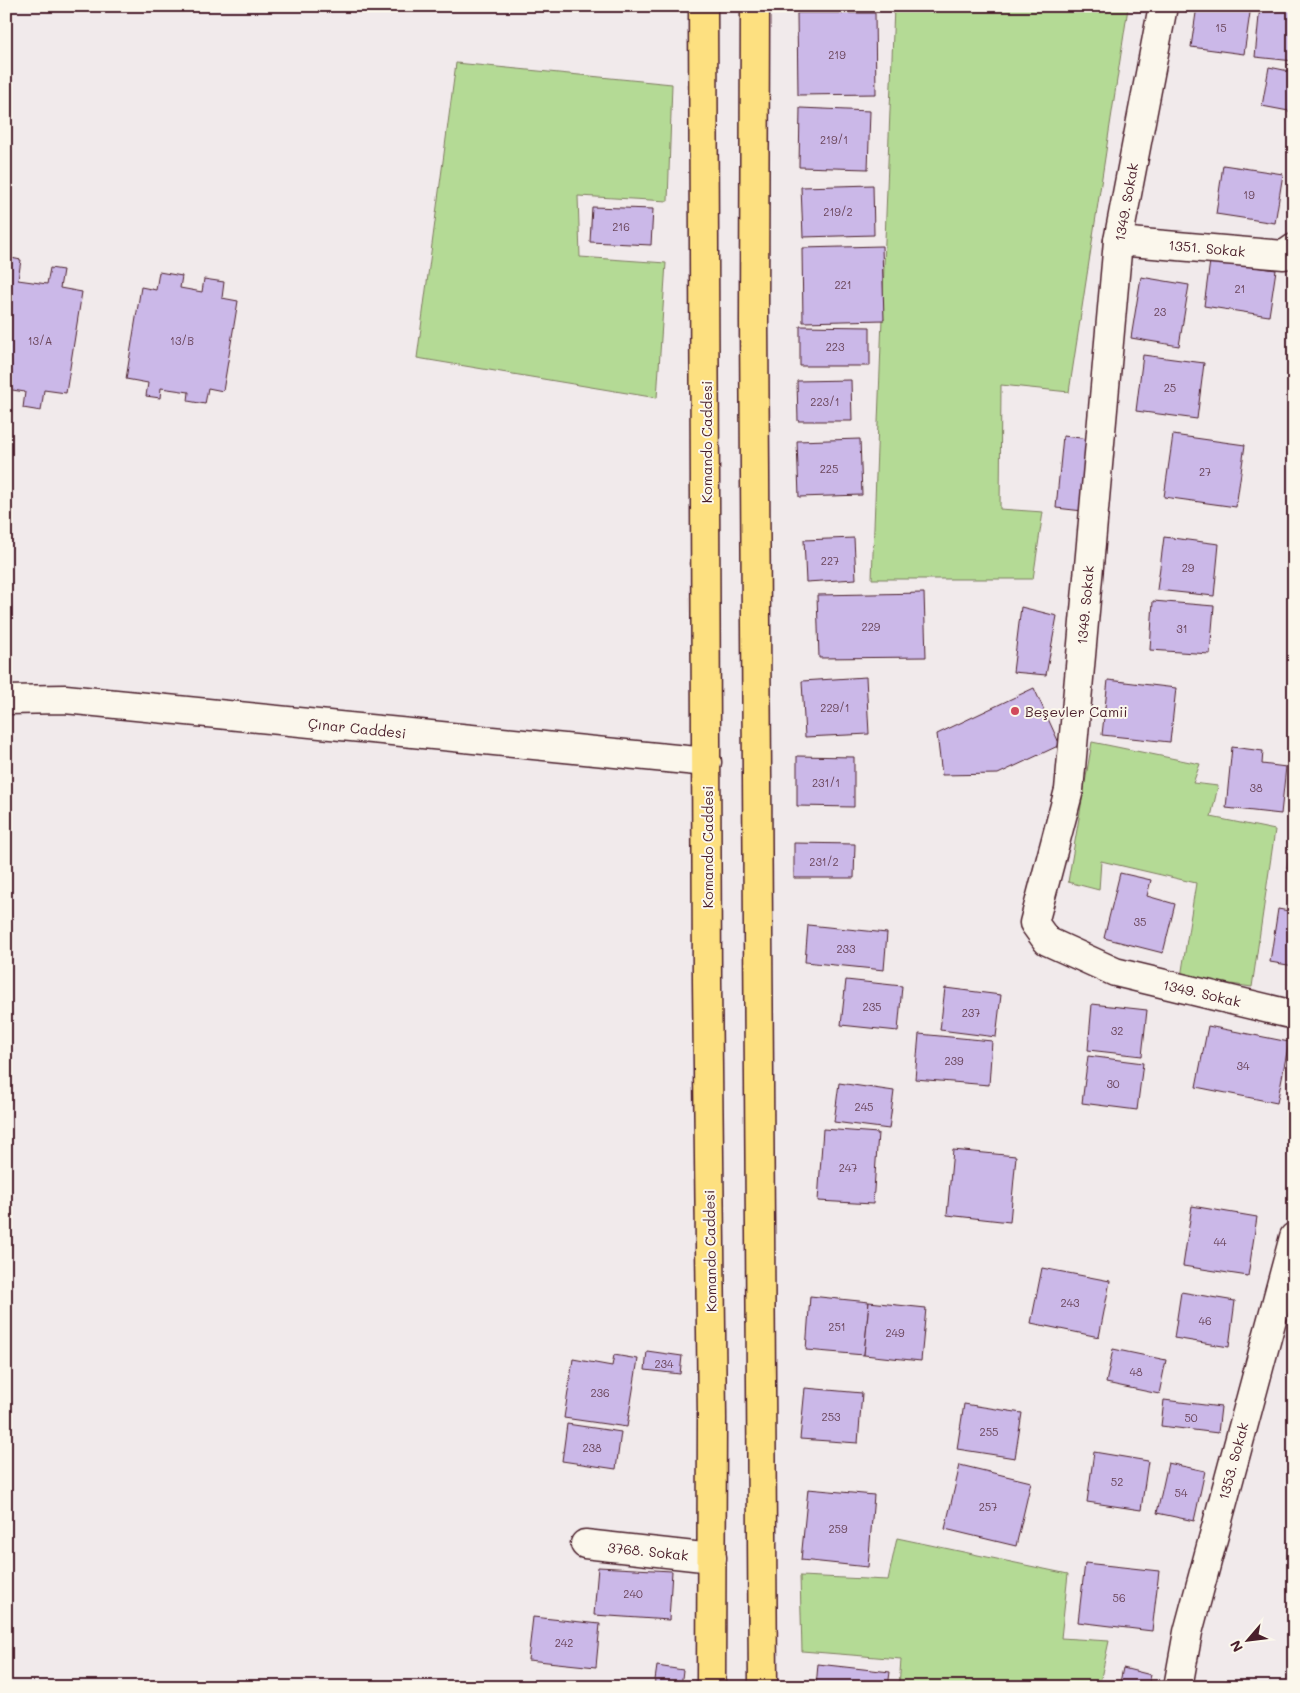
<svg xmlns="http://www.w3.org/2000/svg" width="1300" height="1693" font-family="Mali,sans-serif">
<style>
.green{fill:#b4da95;stroke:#7f7c60}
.building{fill:#cbb8e8;stroke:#4a1f2b}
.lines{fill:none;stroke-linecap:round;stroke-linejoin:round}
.minor-casing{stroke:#4a1f2b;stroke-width:31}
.major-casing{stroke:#4a1f2b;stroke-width:31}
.minor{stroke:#fbf7ec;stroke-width:28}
.major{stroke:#fde080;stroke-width:28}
.poi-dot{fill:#d1495b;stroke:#fbf7ec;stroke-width:2}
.labels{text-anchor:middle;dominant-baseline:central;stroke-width:4;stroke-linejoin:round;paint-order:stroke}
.number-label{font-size:11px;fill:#6a455a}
.street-label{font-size:14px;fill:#4a1f2b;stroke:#fbf7ec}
.poi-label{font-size:14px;fill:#4a1f2b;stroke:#fbf7ec;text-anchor:start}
</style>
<rect width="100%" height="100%" fill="#f1eaeb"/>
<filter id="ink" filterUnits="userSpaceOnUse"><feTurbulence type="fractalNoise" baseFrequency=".02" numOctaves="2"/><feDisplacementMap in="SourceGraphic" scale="10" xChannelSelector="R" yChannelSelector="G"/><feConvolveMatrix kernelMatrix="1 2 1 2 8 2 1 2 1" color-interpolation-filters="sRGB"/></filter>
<g filter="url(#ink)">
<g class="green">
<polygon points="894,6 1128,8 1069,392 1001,385 1000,509 1043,512 1033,579 872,579"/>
<polygon points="456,63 672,84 668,201 578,196 580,257 666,263 657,398 417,358"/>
<polygon points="1092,742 1200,764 1193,783 1218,786 1211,817 1275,830 1252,987 1181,977 1196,883 1101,861 1099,890 1068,882"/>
<polygon points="897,1538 1068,1574 1061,1638 1109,1641 1099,1687 899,1687 901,1659 802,1651 800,1576 888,1580"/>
</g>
<g class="building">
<polygon points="1197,6 1251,6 1244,54 1191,47"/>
<polygon points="1260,6 1294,6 1294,61 1255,57"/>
<polygon points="797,13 875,13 876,94 798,95"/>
<polygon points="1269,67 1294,72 1294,112 1262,106"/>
<polygon points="800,108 870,111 868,169 799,167"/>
<polygon points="1223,165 1283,174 1275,223 1216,214"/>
<polygon points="873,185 874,235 803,237 801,187"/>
<polygon points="592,207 653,209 651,245 590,242"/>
<polygon points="882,246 884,320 803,322 802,248"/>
<polygon points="6,257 21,260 18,280 47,284 50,268 63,270 60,288 82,292 66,393 44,390 41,411 23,408 25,392 6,389"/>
<polygon points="1210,261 1276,270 1269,316 1204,306"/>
<polygon points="159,272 182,276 180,288 202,292 204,279 224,282 222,298 238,301 223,391 208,388 205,404 188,401 189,392 161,388 160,398 146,396 148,383 126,379 141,287 156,290"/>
<polygon points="1141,277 1189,285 1179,346 1131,338"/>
<polygon points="800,326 870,327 870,366 800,366"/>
<polygon points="1143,355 1204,363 1197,419 1136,411"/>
<polygon points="851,380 852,421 798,421 797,381"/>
<polygon points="1173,435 1245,445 1236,507 1164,497"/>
<polygon points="1063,436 1090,439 1083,511 1056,508"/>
<polygon points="860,439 862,495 799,497 797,441"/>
<polygon points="1164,537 1219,544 1214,596 1157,590"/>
<polygon points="854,538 856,579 806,582 804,540"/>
<polygon points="924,593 926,657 819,658 817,595"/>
<polygon points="1153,601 1214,606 1210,654 1150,650"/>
<polygon points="1021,607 1057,616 1046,675 1013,672"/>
<polygon points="866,677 869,734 805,737 802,681"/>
<polygon points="1108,680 1176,688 1170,742 1102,735"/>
<polygon points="1034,688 1060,745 998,774 942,775 937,734"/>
<polygon points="1232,747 1263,751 1262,764 1286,767 1281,814 1226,808"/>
<polygon points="797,756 854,757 854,807 797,806"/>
<polygon points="1293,821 1294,821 1294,870 1287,869"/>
<polygon points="794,843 855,844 854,878 794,878"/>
<polygon points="1120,873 1151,880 1147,896 1175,904 1163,953 1104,938"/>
<polygon points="1278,909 1294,912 1294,966 1270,962"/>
<polygon points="808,925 887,933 884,970 805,962"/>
<polygon points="846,980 902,986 898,1031 841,1025"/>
<polygon points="945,988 1001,995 996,1037 940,1030"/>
<polygon points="1092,1004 1147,1010 1142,1056 1088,1050"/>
<polygon points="1208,1026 1289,1042 1277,1103 1196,1087"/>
<polygon points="919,1034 992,1041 989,1085 915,1079"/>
<polygon points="1088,1056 1143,1063 1137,1110 1082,1103"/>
<polygon points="839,1083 894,1091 889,1129 834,1122"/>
<polygon points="823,1129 878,1133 873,1204 818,1201"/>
<polygon points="953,1150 1016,1156 1010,1222 947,1215"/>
<polygon points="1192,1206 1257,1217 1248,1276 1183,1266"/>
<polygon points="1042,1268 1110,1281 1099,1337 1031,1323"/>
<polygon points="1181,1292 1235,1301 1229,1347 1174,1338"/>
<polygon points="810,1296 869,1302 864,1355 806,1350"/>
<polygon points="869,1302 926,1308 921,1361 864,1355"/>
<polygon points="1113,1349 1166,1360 1159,1394 1106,1383"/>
<polygon points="647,1351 682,1356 680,1374 645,1370"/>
<polygon points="614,1355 638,1359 627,1427 564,1418 573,1359 612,1366"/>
<polygon points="805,1388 862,1393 858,1443 800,1439"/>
<polygon points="1164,1400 1221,1407 1218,1433 1161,1426"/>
<polygon points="964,1404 1022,1413 1015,1458 957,1449"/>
<polygon points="567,1424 621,1432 616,1469 562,1461"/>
<polygon points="1094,1452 1148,1461 1141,1510 1087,1502"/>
<polygon points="1168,1463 1205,1471 1194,1521 1157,1513"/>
<polygon points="960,1465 1031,1482 1016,1546 945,1529"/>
<polygon points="808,1489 874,1495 868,1567 801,1560"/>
<polygon points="1085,1563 1159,1571 1152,1631 1078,1622"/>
<polygon points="598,1567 672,1571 669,1620 594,1615"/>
<polygon points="533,1617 600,1624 596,1667 528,1660"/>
<polygon points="818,1664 890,1672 888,1687 816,1687"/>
<polygon points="657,1666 683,1670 681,1687 654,1687"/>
<polygon points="1123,1668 1151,1675 1148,1687 1119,1687"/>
</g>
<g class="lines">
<g class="minor-casing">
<g id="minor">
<polyline points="1163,6 1118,241 1069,790 1034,923 1047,941 1115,972 1294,1015"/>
<polyline points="1118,241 1284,255 1294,248"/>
<polyline points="6,700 65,699 707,762"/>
<polyline points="585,1544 712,1558"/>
<polyline points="1178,1687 1188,1632 1294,1237"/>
</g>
</g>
<g class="major-casing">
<g id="major">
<polyline points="703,6 707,982 712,1418 711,1687"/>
<polyline points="755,6 754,321 763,1687"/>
</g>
</g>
<use href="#minor" class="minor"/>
<use href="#major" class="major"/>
</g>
</g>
<circle class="poi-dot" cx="1015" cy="711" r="5"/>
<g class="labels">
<g class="number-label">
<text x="1221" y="27">15</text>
<text x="837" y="54">219</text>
<text x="834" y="139">219/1</text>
<text x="1249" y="194">19</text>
<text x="838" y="211">219/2</text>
<text x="621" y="226">216</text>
<text x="843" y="284">221</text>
<text x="1240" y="288">21</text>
<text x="1160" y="311">23</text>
<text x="40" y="340">13/A</text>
<text x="182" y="340">13/B</text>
<text x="835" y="346">223</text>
<text x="1170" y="387">25</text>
<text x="825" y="401">223/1</text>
<text x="829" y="468">225</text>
<text x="1205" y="471">27</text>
<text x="830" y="560">227</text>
<text x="1188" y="567">29</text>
<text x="871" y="626">229</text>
<text x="1182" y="628">31</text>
<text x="835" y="707">229/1</text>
<text x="826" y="782">231/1</text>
<text x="1256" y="787">38</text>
<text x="824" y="861">231/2</text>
<text x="1140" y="921">35</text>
<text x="846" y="948">233</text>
<text x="872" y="1006">235</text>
<text x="971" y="1012">237</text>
<text x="1117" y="1030">32</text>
<text x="954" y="1060">239</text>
<text x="1243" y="1065">34</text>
<text x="1113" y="1083">30</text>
<text x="864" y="1106">245</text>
<text x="848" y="1167">247</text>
<text x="1220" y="1241">44</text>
<text x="1070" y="1302">243</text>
<text x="1205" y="1320">46</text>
<text x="837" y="1326">251</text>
<text x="895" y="1332">249</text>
<text x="664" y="1363">234</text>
<text x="1136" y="1371">48</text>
<text x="600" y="1392">236</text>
<text x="831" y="1416">253</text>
<text x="1191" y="1417">50</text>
<text x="989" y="1431">255</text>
<text x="592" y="1447">238</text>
<text x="1117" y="1481">52</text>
<text x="1181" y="1492">54</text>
<text x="988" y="1506">257</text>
<text x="838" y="1528">259</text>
<text x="633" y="1593">240</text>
<text x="1119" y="1597">56</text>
<text x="564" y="1642">242</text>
</g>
<g class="street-label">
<text transform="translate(1126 202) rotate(-80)">1349. Sokak</text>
<text transform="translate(1207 248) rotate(5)">1351. Sokak</text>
<text transform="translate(706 442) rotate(-90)">Komando Caddesi</text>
<text transform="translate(1085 605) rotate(-85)">1349. Sokak</text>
<text transform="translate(357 728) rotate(6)">Çınar Caddesi</text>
<text transform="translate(707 847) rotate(-90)">Komando Caddesi</text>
<text transform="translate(1202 993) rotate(13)">1349. Sokak</text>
<text transform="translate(710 1251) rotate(-91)">Komando Caddesi</text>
<text transform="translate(1233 1461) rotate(-75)">1353. Sokak</text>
<text transform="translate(648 1551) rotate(6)">3768. Sokak</text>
</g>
<g class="poi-label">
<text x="1025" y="711">Beşevler Camii</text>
</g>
</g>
<rect width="1300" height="1693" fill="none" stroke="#fbf7ec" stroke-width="25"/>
<rect x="12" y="12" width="1275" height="1668" fill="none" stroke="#4a1f2b" stroke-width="2" filter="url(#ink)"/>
<g transform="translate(1248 1640) rotate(242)" stroke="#fbf7ec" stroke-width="4" paint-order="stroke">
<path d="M0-4L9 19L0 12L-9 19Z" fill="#4a1f2b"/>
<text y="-8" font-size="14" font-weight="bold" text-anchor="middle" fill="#4a1f2b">N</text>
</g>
</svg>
